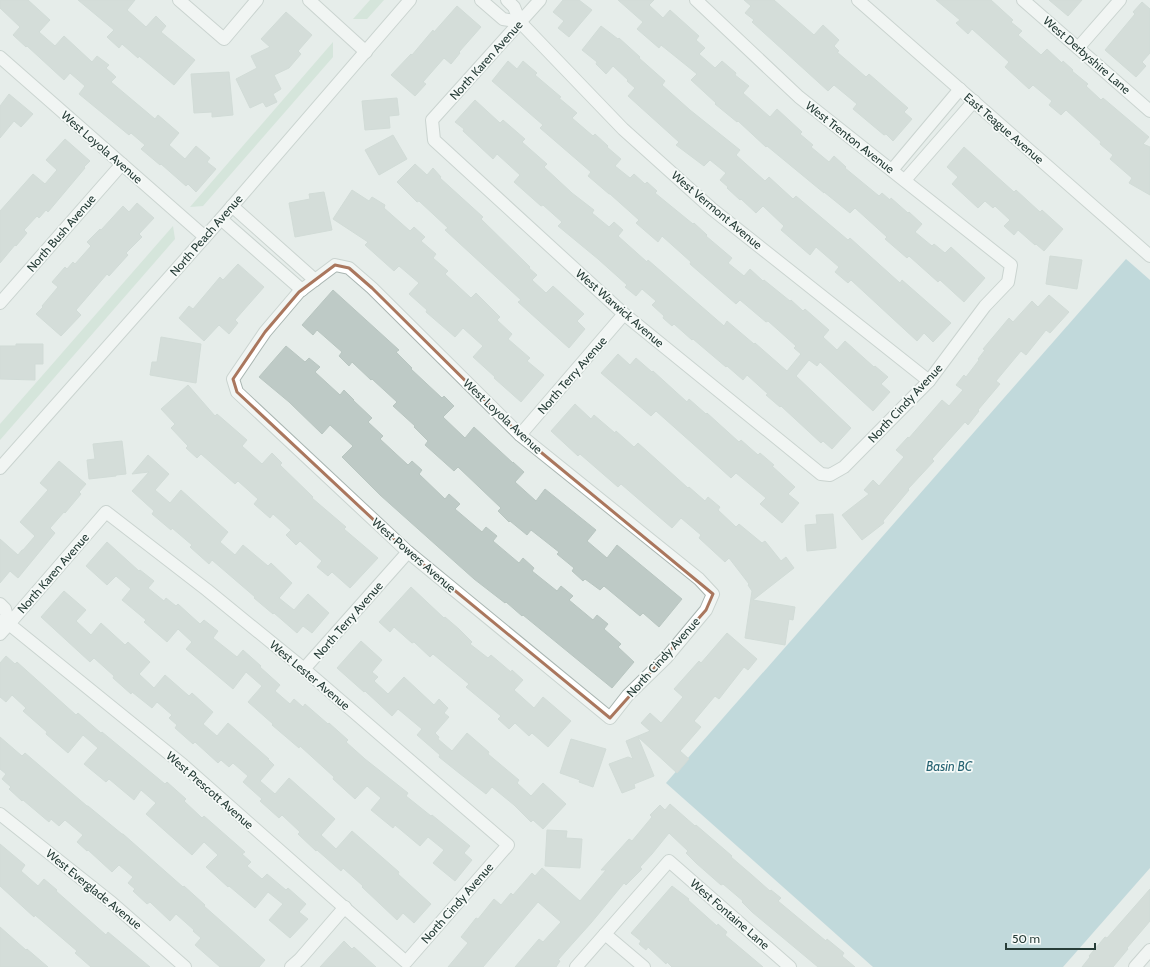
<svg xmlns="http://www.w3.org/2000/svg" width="1150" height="967" font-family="Cabin,sans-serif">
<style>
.green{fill:#c1dbca}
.water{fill:#95c0cb}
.building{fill:#becac6;stroke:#b9c6c1}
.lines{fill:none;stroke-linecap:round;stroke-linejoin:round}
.minor-casing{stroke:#a9b5b1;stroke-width:14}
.minor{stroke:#fff;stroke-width:12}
.marked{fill:none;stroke:#aa775e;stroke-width:3;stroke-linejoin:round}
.labels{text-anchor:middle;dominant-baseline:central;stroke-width:3.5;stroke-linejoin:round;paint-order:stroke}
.street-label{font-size:12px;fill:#273d38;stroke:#f6faf8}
.water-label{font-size:13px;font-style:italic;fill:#276372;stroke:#f6faf8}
</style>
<rect width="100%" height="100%" fill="#e6edea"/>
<g class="green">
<polygon points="370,0 384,0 367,19 353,19"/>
<polygon points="333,42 333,57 203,206 190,207"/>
<polygon points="173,226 175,239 0,440 0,424"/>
</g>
<polygon class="water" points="1126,259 1150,280 1150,868 1063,967 873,967 666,783"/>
<g class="building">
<polygon points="0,0 28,0 50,20 39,32 55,46 64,36 92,62 97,56 109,65 106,68 116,77 111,82 155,119 158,115 179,133 169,145 185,159 196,146 210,158 207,162 216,169 196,192 188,184 186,186 161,164 160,165 141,149 145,145 131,133 129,135 79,94 85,86 70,73 64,80 27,46 26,47 13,35 20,27 0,8"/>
<polygon points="78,0 135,0 127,10 146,27 156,16 166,26 161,32 195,60 174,85 139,56 138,58 122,44 119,48 107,37 114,30"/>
<polygon points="563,0 579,0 592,10 569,37 558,28 564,21 553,12"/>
<polygon points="618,0 654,0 649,5 663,18 670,10 699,36 696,40 705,48 699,54 715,68 722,61 736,73 735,75 749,86 743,93 770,117 777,109 802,132 800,134 813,145 811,147 829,162 834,156 846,167 845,168 879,196 882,193 890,200 891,198 908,213 909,212 922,224 915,232 932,246 934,244 945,253 951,247 985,278 964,302 940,280 938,282 909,256 907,258 885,239 887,237 855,208 850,213 824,192 824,193 767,146 766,147 738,121 737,122 715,104 716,103 691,80 697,74 661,45 659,48 637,29 643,22"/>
<polygon points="744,0 774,0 814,35 823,25 839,40 834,46 839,51 837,52 866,77 869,74 908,108 904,112 912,119 893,141 886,134 884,135 853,109 857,104 834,85 828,91 752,22 754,20 745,13 751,6"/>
<polygon points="936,0 991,0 1013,20 1011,22 1022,31 1018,35 1041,55 1047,49 1062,63 1063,61 1073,70 1072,71 1088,84 1086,86 1101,100 1103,98 1149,137 1143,144 1150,147 1150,195 1129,183 1132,178 1110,159 1113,155 1100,144 1101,142 1066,110 1061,115 1049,105 1052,101 1033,85 1029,89 1005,67 1009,62 972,29 968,34 956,23 960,20"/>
<polygon points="1049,0 1082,0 1068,16"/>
<polygon points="1142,2 1150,9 1150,53 1142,62 1146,66 1136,77 1105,50 1135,14 1133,12"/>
<polygon points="457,6 481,27 459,52 460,53 451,64 444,58 423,82 426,84 415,96 391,75 411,54 412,55 433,30 434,32"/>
<polygon points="286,12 312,35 298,51 301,54 289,68 274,75 281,89 273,94 277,102 266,107 263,102 250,108 236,79 257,68 251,56 270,47 261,39"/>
<polygon points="601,26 618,39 619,38 640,57 639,58 665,81 662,85 690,110 740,150 736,155 765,181 769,177 793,199 796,196 848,240 850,238 900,283 902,280 951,323 933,342 924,333 917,341 851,280 848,283 835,272 839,267 816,247 810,255 781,230 784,226 763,206 756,213 741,199 740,200 727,188 728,187 720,180 726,173 710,160 704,166 676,145 679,142 628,96 635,88 627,81 628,80 613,66 606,74 596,64 597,62 582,50"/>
<polygon points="508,61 517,69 523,61 537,73 535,75 561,97 559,98 577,113 572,118 593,136 595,134 608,146 607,147 621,159 615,166 630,178 634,174 645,184 647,182 657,191 655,193 693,224 694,223 707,235 706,236 732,258 728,263 744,276 750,269 763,281 764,280 790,301 791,300 803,311 805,309 829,330 823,337 837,350 845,341 874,367 875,366 888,377 881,384 890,392 873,411 820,362 817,366 809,360 796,376 851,428 832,449 823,441 821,443 781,406 780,407 766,395 768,394 747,375 743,380 727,366 726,367 693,339 692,340 674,324 672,326 663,318 664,316 652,305 656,301 642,289 636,296 625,287 627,285 598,259 558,226 562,222 543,205 541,206 514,182 520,175 497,154 493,159 463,131 464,129 455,122 475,100 500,123 503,120 525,139 522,142 547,164 544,167 572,193 594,210 592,213 609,227 614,222 623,230 618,236 647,262 648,260 724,326 727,321 754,344 755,343 787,371 801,354 794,348 796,346 768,321 766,322 740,300 736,304 690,264 691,262 662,236 658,242 636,223 639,220 610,194 609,194 588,176 591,172 540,128 543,125 492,81"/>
<polygon points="229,72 233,115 212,117 212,112 194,113 191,74"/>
<polygon points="9,94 33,114 21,127 14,121 0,138 0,106"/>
<polygon points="397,98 399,115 389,116 390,128 365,130 362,101"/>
<polygon points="393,135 407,159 379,175 365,150"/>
<polygon points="65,139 90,161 84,167 85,168 48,212 46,210 39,218 37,216 24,230 27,233 16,246 15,245 0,263 0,211 33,174 45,184 57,170 46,160"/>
<polygon points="964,147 1014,192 1016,190 1040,212 1042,210 1063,229 1044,251 1036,244 1035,245 1018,230 1014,235 1004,226 1010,220 995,206 993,208 985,201 978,208 952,184 958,177 947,167"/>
<polygon points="415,164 427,175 433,168 441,177 440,178 483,217 481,219 530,267 529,268 537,275 532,280 546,293 553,286 584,314 577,321 585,329 569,348 518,302 521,300 445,230 448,228 419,201 417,202 397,182"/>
<polygon points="352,190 369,201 372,197 385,205 384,208 410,231 414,227 425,237 421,241 436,254 433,258 448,271 445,274 471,298 476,293 500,317 497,320 512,334 508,339 530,358 527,361 544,375 521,402 494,378 495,377 473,357 483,346 463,328 455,337 426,312 427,310 409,294 419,283 399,266 394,271 365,245 368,242 333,219"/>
<polygon points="324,192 332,230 295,237 289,203 310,199 309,194"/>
<polygon points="137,203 154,218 139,234 142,237 126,253 128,255 109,276 107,274 76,310 81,315 61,336 36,314 43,307 42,306 58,287 52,282 65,267 67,269 73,262 75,264 91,246 87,242 100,229 101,230 123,206 129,212"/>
<polygon points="1050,256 1082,260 1077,289 1046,284"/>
<polygon points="238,264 264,287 235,320 238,323 229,334 219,325 204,341 179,318 189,306 193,309 220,277 223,280"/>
<polygon points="333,290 399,350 396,352 412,368 411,369 442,398 444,396 454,406 443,417 465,438 474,427 513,463 513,462 524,472 515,482 536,501 545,489 596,530 587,541 607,558 617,545 682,599 659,627 643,613 640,616 604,586 600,590 585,579 583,581 572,571 574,568 557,554 559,552 531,530 527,535 510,521 509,522 498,511 501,508 458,467 454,471 425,445 428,441 414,427 415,426 393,406 397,402 372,379 371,380 352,362 349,366 339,356 342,352 317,330 313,335 302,325"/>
<polygon points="1049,295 1069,312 1050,333 1046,330 1026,355 1021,351 996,381 1000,384 978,410 979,411 968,425 965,422 932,459 934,461 908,489 909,490 883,521 884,523 862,540 842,515 869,494 864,490 873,480 879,486 904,457 896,450 908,437 909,438 942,400 949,406 963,390 956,385 964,375 966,377 979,360 978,359 985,350 983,349 1009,318 1013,322 1032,301 1038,307"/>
<polygon points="161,337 201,344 196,383 150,375 152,362 157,362"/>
<polygon points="16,344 43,344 43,364 35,364 35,380 0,379 0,346 16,346"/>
<polygon points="286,346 305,362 309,358 320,367 315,372 340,395 344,390 354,400 353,400 372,418 368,422 383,436 380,439 408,465 412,461 422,470 419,474 445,499 449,494 460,504 455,509 482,532 486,527 497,536 493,541 519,563 523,558 534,568 532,571 557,591 561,586 573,596 569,600 593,620 597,615 608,624 604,629 621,644 618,647 634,662 612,688 523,615 522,616 506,602 505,603 474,579 380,495 342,457 353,446 330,425 322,434 289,402 259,377"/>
<polygon points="618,354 630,365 636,358 652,372 653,371 687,402 689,399 706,414 707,413 739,442 741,440 758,455 760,453 774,465 772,466 795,487 788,494 799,503 782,523 760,504 766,498 736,473 731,478 710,459 656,411 651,416 601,373"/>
<polygon points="188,385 215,416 217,414 247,440 242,446 262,464 272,453 282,463 280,465 313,497 312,498 346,527 344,529 378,558 350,588 332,572 328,576 317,567 322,561 300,541 296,545 286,535 291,530 273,514 270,518 254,504 258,499 238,481 235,484 201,454 197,458 186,448 188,446 171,428 175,424 161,409"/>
<polygon points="575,404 591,419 594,415 615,433 616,431 634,447 638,443 688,488 689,487 705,501 708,497 720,507 718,510 736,527 739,524 762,543 765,541 781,561 786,557 794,568 753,600 795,607 793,620 789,619 785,645 745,638 752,591 748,585 749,584 729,558 725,562 699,538 701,535 681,518 672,528 621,484 618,487 580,454 578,456 551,431"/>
<polygon points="122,441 126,474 116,475 116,476 89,479 87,460 95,459 93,444"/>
<polygon points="148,455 169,474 155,490 170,503 181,490 228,532 220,542 235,555 243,545 268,566 271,563 292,583 279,598 294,610 308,594 329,613 312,633 303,626 297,633 274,613 273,614 254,598 255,597 212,560 209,564 190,547 192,545 172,528 171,530 152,514 154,511 132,491 149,472 132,474"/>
<polygon points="59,461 86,484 79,492 81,494 65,513 64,512 50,528 55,533 18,578 10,571 0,583 0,539 18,555 22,550 23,550 35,536 20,522 48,490 40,483"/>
<polygon points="833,514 836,548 807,551 805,525 817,524 816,515"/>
<polygon points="107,542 139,571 140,570 154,581 148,588 164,601 166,598 176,606 178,604 200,624 204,620 218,631 213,638 237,657 243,650 261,666 260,667 280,685 275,691 290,704 294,699 303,707 305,704 328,724 329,723 348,740 346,742 365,759 408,793 406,796 431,816 432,815 470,846 464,853 472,860 455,881 433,863 444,850 428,837 420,846 395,825 393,828 371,810 381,798 367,786 355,799 333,779 334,777 300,746 299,748 272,725 273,724 248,702 262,686 246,672 233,689 186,649 192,642 178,629 167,642 144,622 146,620 122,600 131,589 116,576 107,585 86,566"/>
<polygon points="411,587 444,618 445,617 459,629 472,642 470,644 488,658 491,655 511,672 512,670 523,680 514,690 534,708 543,697 571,721 548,747 532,733 529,736 515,723 509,729 498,719 501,716 466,687 469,684 433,654 430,657 414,642 412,643 394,627 390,632 379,622"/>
<polygon points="64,591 86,610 76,621 91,635 101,623 125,645 128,642 150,662 139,674 154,688 165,675 189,696 192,693 213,712 203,724 217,736 228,723 269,759 268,759 274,765 260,781 275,794 289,778 335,819 321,835 336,849 352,831 399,872 398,874 431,904 414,923 403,913 397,920 362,887 363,886 343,868 341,871 317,850 316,851 298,834 300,832 282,815 279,818 260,801 262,799 243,782 248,776 233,763 229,767 221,760 218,763 195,742 193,744 175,728 177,725 169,718 172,715 157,702 152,708 132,692 131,694 113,678 114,676 94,658 90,662 41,617"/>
<polygon points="727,633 757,659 748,670 744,667 719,699 715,696 694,721 701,727 680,751 689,759 677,773 638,737 654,776 634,784 635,788 622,793 609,764 628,757 633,759 626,741 650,731 641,723 650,713 661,723 683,697 674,689 699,661 701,663"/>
<polygon points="361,641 382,660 372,672 378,677 374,681 388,694 404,677 434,705 439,699 448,708 444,713 449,717 435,733 439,737 438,739 452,751 467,733 489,752 488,754 519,780 517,783 531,796 543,783 566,804 543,829 533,820 531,822 514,805 492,787 486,794 459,773 439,757 440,755 417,735 422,729 398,709 392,716 365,691 364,692 337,668"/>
<polygon points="6,656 15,664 17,662 76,715 78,713 101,733 102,732 165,784 167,782 186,799 184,801 202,818 204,816 245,852 242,854 251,862 247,866 262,879 267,874 286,890 288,888 306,904 299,912 308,919 290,938 269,920 283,904 268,892 255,908 229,886 228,887 206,867 218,855 204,842 192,855 146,814 156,803 141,790 134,800 109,779 106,782 84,764 98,748 83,735 68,753 46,734 47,732 23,711 26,708 12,695 6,702 0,697 0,663"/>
<polygon points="0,737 22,756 25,753 87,806 88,806 122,834 123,834 183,887 184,886 205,905 204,906 265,960 259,967 220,967 195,945 201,938 193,931 194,930 176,914 170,921 150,902 147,904 133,891 135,889 128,883 133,877 119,865 112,872 88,850 87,851 77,842 83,835 65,820 59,826 51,819 49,822 23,800 22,801 9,789 11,787 2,779 6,774 0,769"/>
<polygon points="571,739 606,749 593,787 579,782 580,780 560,773"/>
<polygon points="670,804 695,826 696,825 732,856 731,857 752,875 770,891 771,890 781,898 778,901 826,941 827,939 844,953 842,956 855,967 818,967 752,912 742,902 743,901 723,884 721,885 696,863 686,853 688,851 669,833 652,854 640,867 642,869 626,885 624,883 591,923 565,952 558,960 560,961 556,967 515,967 539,939 543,942 561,922 538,902 483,967 448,967 468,943 461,937 476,918 478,919 494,899 501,905 511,893 513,895 532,873 535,876 542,868 580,901 606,870 601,870 629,839 632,841 652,817 650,815 660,805 665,810"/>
<polygon points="547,830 567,831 566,838 582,839 580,868 545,866"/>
<polygon points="0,844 25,865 21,871 38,886 44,879 57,890 56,891 106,935 108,932 150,967 91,967 75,953 77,951 35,915 34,917 0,886"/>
<polygon points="672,886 689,899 688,900 717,926 718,924 727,932 725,935 763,967 672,967 667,962 666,964 648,947 646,950 639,944 641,941 631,933"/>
<polygon points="1150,889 1150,921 1127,948 1128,949 1113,967 1082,967 1090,957 1089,956 1105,937 1107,938"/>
<polygon points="0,927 26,950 27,949 48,967 0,967"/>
<polygon points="344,941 352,949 354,947 376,967 320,967"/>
</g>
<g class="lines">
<g class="minor-casing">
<g id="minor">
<polyline points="179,0 224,39 257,0"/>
<polyline points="309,0 366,52"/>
<polyline points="481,0 503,19 520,22"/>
<polyline points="507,0 514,7 520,22 623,129 712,209 929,381"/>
<polyline points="540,0 432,120 434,140 624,314 821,474 830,475 844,467 929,381 985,306 1008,282 1011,265 799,97 696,0"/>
<polyline points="858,0 1150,256"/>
<polyline points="1023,0 1150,111"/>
<polyline points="1078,48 1120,0"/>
<polyline points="0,57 205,237"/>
<polyline points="892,170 960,89"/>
<polyline points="905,180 974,101"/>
<polyline points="232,206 315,280"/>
<polyline points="221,219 302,290"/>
<polygon points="335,265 349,268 372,288 520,435 699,579 713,594 706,610 666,658 628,695 610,718 408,552 237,392 233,379 265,332 299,292"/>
<polyline points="0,303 122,164"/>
<polyline points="520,435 624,314"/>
<polyline points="0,468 221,219 410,0"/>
<polyline points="0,604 5,609 9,624"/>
<polyline points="0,621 9,624 183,765 406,962 508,845 304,669 207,590 106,512 9,624 0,634"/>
<polyline points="304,669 408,552"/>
<polyline points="0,814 112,903 185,967"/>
<polyline points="605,934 644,967"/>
<polyline points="291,967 300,959 345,907"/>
<polyline points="576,967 669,861 790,967"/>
<polyline points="1135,967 1150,950"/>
</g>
</g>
<use href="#minor" class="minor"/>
</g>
<path d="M0 0H1150V967H0ZM335 265 349 268 372 288 520 435 713 594 706 610 610 718 408 552 237 392 233 379 265 332 299 292Z" fill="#e6edea" fill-opacity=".55" fill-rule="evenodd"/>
<path class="marked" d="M335 265 349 268 372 288 520 435 713 594 706 610 610 718 408 552 237 392 233 379 265 332 299 292Z"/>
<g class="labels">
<g class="street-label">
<text transform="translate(1087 55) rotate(41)">West Derbyshire Lane</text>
<text transform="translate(486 60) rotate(-48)">North Karen Avenue</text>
<text transform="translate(1004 128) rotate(41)">East Teague Avenue</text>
<text transform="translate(850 137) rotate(38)">West Trenton Avenue</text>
<text transform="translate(102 147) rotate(41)">West Loyola Avenue</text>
<text transform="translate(717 210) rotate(40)">West Vermont Avenue</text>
<text transform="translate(61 233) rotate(-49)">North Bush Avenue</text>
<text transform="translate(206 235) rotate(-49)">North Peach Avenue</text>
<text transform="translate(620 308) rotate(41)">West Warwick Avenue</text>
<text transform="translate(572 375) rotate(-49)">North Terry Avenue</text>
<text transform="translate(905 403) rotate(-47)">North Cindy Avenue</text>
<text transform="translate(503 416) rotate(43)">West Loyola Avenue</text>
<text transform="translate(414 555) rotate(41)">West Powers Avenue</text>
<text transform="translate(53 573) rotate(-49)">North Karen Avenue</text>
<text transform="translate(348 620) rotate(-49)">North Terry Avenue</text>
<text transform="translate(663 657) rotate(-48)">North Cindy Avenue</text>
<text transform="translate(310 675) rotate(40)">West Lester Avenue</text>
<text transform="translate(210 790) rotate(41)">West Prescott Avenue</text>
<text transform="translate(94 889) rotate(39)">West Everglade Avenue</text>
<text transform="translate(457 903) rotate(-49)">North Cindy Avenue</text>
<text transform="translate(730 914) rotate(41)">West Fontaine Lane</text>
</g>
<g class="water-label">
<text x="949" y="766">Basin BC</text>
</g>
</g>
<path d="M1006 943v6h89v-6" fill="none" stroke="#273d38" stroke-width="2"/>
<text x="1012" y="943" font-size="12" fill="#273d38" stroke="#f6faf8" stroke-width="3" paint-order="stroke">50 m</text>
</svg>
